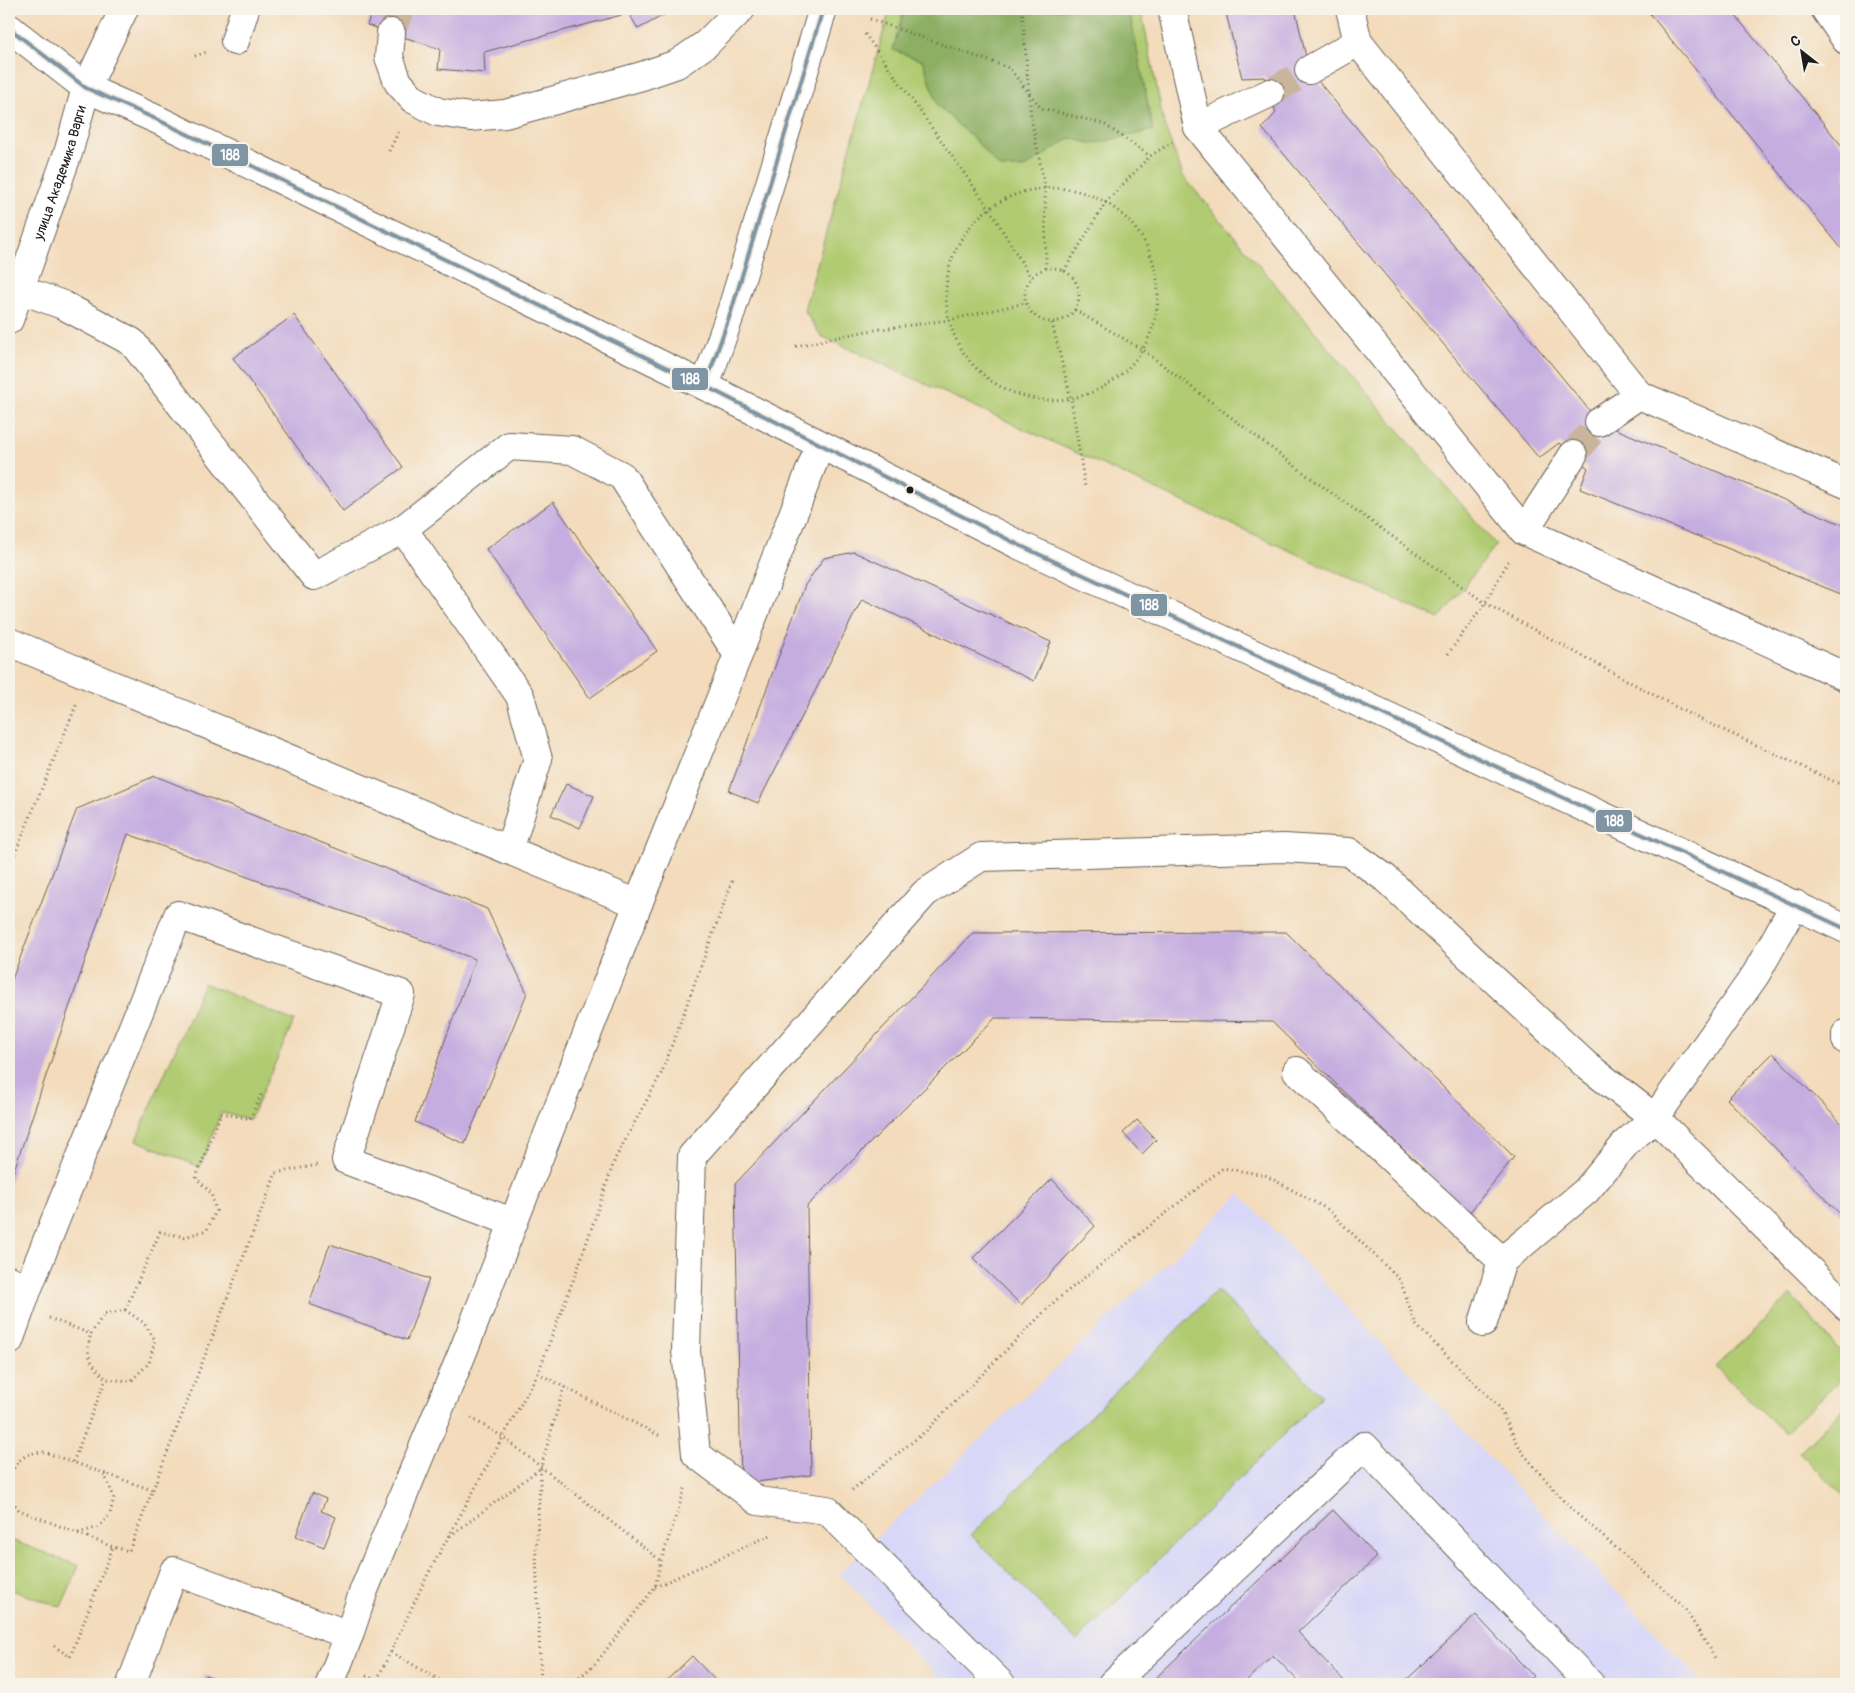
<svg xmlns="http://www.w3.org/2000/svg" width="1855" height="1693" font-family="Pangolin,sans-serif">
<style>
.built{fill:#d8d7f8}
.green{fill:#b0cb71;stroke:#667446}
.forest{fill:#8caf63;stroke:#546640}
.building{fill:#c5ade0}
.lines{fill:none;stroke-linecap:round;stroke-linejoin:round}
.minor-tunnel{stroke:#c8b59b;stroke-width:28;stroke-dasharray:28 14;stroke-linecap:butt}
.minor-casing{stroke:#675f54;stroke-width:30}
.path{stroke:#675f54;stroke-width:3;stroke-dasharray:1 4;stroke-linecap:butt}
.minor{stroke:#fff;stroke-width:28}
.bus-1-casing{stroke:#f7f3e8;stroke-width:8}
.bus-1{stroke:#8095a4;stroke-width:4}
.bus-dot{fill:#1c1c1c;stroke:#f7f3e8;stroke-width:2}
.labels{text-anchor:middle;dominant-baseline:central;stroke-width:5;stroke-linejoin:round;paint-order:stroke}
.street-label{font-size:14px;fill:#1c1c1c;stroke:#f7f3e8}
.line-badge{stroke:#f7f3e8;stroke-width:2}
.badge-label{font-size:14px;text-anchor:middle;font-weight:bold;fill:#fff}
</style>
<rect width="100%" height="100%" fill="#f7f3e8"/>
<filter id="ink" filterUnits="userSpaceOnUse"><feTurbulence type="fractalNoise" baseFrequency=".02" numOctaves="2"/><feDisplacementMap in="SourceGraphic" scale="10" xChannelSelector="R" yChannelSelector="G"/><feConvolveMatrix kernelMatrix="1 2 1 2 8 2 1 2 1" color-interpolation-filters="sRGB"/></filter>
<filter id="wash" filterUnits="userSpaceOnUse"><feTurbulence type="fractalNoise" baseFrequency=".0096" numOctaves="4" result="noise"/><feDisplacementMap in="SourceGraphic" scale="20" xChannelSelector="R" yChannelSelector="G"/><feGaussianBlur stdDeviation="1.12" result="paint"/><feColorMatrix in="noise" values="0 0 0 0 0 0 0 0 0 0 0 0 0 0 0 0 0 1.4 0 .05"/><feComposite in="paint" operator="in"/></filter>
<g filter="url(#wash)">
<rect width="100%" height="100%" fill="#f3dbbb"/>
<polygon class="built" points="1240,1194 1704,1684 945,1684 839,1573"/>
<g class="green">
<polygon points="890,9 1141,9 1164,124 1183,176 1496,545 1439,619 821,336 804,310"/>
<polygon points="204,983 294,1021 250,1119 221,1113 200,1167 136,1140"/>
<polygon points="1217,1290 1322,1396 1077,1641 971,1535"/>
<polygon points="1791,1295 1846,1358 1846,1374 1785,1433 1715,1367"/>
<polygon points="1846,1406 1846,1499 1799,1452"/>
<polygon points="9,1539 79,1566 61,1607 9,1589"/>
</g>
<polygon class="forest" points="904,9 1129,9 1153,130 1093,144 1070,138 1024,168 1000,168 976,141 938,106 923,61 893,50"/>
<g id="blocks">
<g class="building">
<polygon points="373,9 675,9 638,29 629,13 484,52 485,73 438,69 440,49 367,25"/>
<polygon points="1225,9 1295,9 1309,70 1599,422 1846,526 1846,596 1580,489 1588,468 1559,443 1539,458 1262,128 1276,113 1265,77 1242,78"/>
<polygon points="1646,9 1730,9 1846,151 1846,254"/>
<polygon points="294,315 403,467 343,511 233,358"/>
<polygon points="553,502 657,651 590,698 486,549"/>
<polygon points="854,552 1051,642 1034,681 862,599 758,803 729,791 805,585 824,558"/>
<polygon points="155,776 487,909 527,993 465,1144 415,1122 475,959 128,834 9,1185 9,987 77,809"/>
<polygon points="566,784 594,796 580,828 551,815"/>
<polygon points="1286,932 1514,1157 1469,1213 1272,1022 995,1018 807,1206 811,1475 741,1484 735,1184 973,933"/>
<polygon points="1773,1053 1846,1128 1846,1220 1727,1099"/>
<polygon points="1137,1120 1156,1140 1142,1154 1123,1133"/>
<polygon points="1052,1179 1095,1226 1021,1305 973,1258"/>
<polygon points="330,1244 429,1279 407,1340 309,1304"/>
<polygon points="312,1493 326,1499 321,1511 336,1517 324,1547 296,1536"/>
<polygon points="1333,1510 1377,1557 1298,1632 1347,1684 1301,1684 1273,1655 1243,1684 1149,1684"/>
<polygon points="1476,1615 1533,1676 1524,1684 1402,1684"/>
<polygon points="692,1656 719,1684 663,1684"/>
<polygon points="205,1675 231,1684 201,1684"/>
</g>
</g>
</g>
<g filter="url(#ink)">
<use href="#blocks" fill-opacity="0" stroke="#675f54" stroke-width="1"/>
<g class="lines">
<g class="minor-tunnel">
<polyline points="391,33 400,9"/>
<polyline points="1270,93 1309,70"/>
<polyline points="1573,455 1599,422"/>
</g>
<g class="minor-casing">
<g id="minor">
<polyline points="1172,9 1198,127 1524,531 1846,677"/>
<polyline points="1350,9 1358,42 1639,395 1846,484"/>
<polyline points="1825,9 1846,40"/>
<polyline points="9,28 86,88 158,120 705,386 1019,545 1846,929"/>
<polyline points="391,33 389,57 398,82 413,99 438,112 470,117 505,114 642,76 677,64 706,44 741,9"/>
<polyline points="235,41 245,9"/>
<polyline points="1309,70 1358,42"/>
<polyline points="1198,127 1270,93"/>
<polyline points="19,289 63,305 132,342 314,576 403,529 520,696 538,759 509,850"/>
<path id="s1" d="M9 320 69 150 86 88 124 9"/>
<polyline points="705,386 731,312 823,9"/>
<polyline points="1599,422 1639,395"/>
<polyline points="403,529 509,446 572,450 622,476 738,655"/>
<polyline points="1524,531 1573,455"/>
<polyline points="9,642 638,904"/>
<polyline points="1846,1034 1846,1040"/>
<polyline points="1297,1071 1502,1261"/>
<polyline points="9,1280 28,1288 178,915 401,994 346,1160 512,1222"/>
<polyline points="1483,1323 1502,1261 1586,1191 1627,1142 1655,1118 1756,974 1795,904"/>
<polyline points="9,1341 28,1288"/>
<polyline points="131,1684 174,1571 349,1635"/>
<polyline points="330,1684 349,1635 364,1590 462,1354 638,904 738,655 820,445"/>
<polyline points="1001,1684 827,1510 758,1501 696,1454 686,1351 692,1156 925,893 981,857 1284,848 1349,852 1385,878 1586,1065 1655,1118 1846,1306"/>
<polyline points="1112,1684 1364,1446 1590,1684"/>
</g>
</g>
<g class="path">
<polyline points="1022,9 1031,117 1045,188 1046,268"/>
<polyline points="870,19 1009,68 1041,108 1104,124 1150,156"/>
<polyline points="865,34 989,208 1031,278"/>
<polyline points="195,56 207,52"/>
<polyline points="389,151 400,129"/>
<circle cx="1052" cy="294" r="106"/>
<circle cx="1052" cy="295" r="27"/>
<polyline points="1064,271 1106,202 1150,156 1172,142"/>
<polyline points="1075,310 1143,350 1308,476 1485,603 1687,713 1846,787"/>
<polyline points="1052,323 1071,399 1085,487"/>
<polyline points="796,346 867,331 949,320 1025,303"/>
<polyline points="1448,654 1485,603 1510,558"/>
<polyline points="9,868 77,703"/>
<polyline points="125,1310 160,1232 185,1237 207,1230 216,1211 211,1193 196,1178 221,1113 250,1119 262,1093"/>
<path d="M49 1318 91 1334 104 1314 125 1310 144 1323 155 1340 149 1363 131 1381 106 1379C91 1363 84 1356 91 1334"/>
<polyline points="538,1373 564,1387 662,1437"/>
<polyline points="471,1418 503,1437 661,1561"/>
<polyline points="73,1462 106,1379"/>
<path d="M9 1477C18 1459 24 1453 44 1452L152 1490"/>
<polyline points="852,1490 926,1431 1055,1301 1223,1168 1265,1175 1327,1209 1400,1280 1416,1325 1498,1406 1522,1452 1568,1506 1684,1607 1715,1658"/>
<polyline points="9,1497 19,1510 113,1547"/>
<polyline points="78,1533 99,1527 110,1514 114,1497 104,1474"/>
<polyline points="450,1536 541,1468"/>
<polyline points="655,1587 771,1535"/>
<polyline points="54,1646 70,1657 113,1547 129,1551 276,1173 317,1165"/>
<polyline points="391,1652 446,1684"/>
<polyline points="366,1676 377,1680"/>
<polyline points="375,1684 428,1574 538,1373 580,1262 615,1159 662,1072 733,879"/>
<polyline points="541,1684 536,1554 541,1467 564,1387"/>
<polyline points="572,1684 596,1663 655,1587 661,1561 686,1486"/>
</g>
<use href="#minor" class="minor"/>
<g class="bus-1-casing">
<g id="bus-1">
<polyline points="9,28 86,88 158,120 705,386 1019,545 1846,929"/>
<polyline points="705,386 731,312 823,9"/>
</g>
</g>
<use href="#bus-1" class="bus-1"/>
</g>
</g>
<circle class="bus-dot" cx="910" cy="490" r="4.5"/>
<g class="labels">
<g class="street-label">
<text stroke="none"><textPath href="#s1" startOffset="156">улица Академика Варги</textPath></text>
</g>
</g>
<g class="line-badge">
<rect x="211" y="143" width="38" height="24" rx="5" fill="#8095a4"/>
<rect x="671" y="367" width="38" height="24" rx="5" fill="#8095a4"/>
<rect x="1130" y="593" width="38" height="24" rx="5" fill="#8095a4"/>
<rect x="1595" y="809" width="38" height="24" rx="5" fill="#8095a4"/>
</g>
<g class="badge-label">
<text x="230" y="160">188</text>
<text x="690" y="384">188</text>
<text x="1149" y="610">188</text>
<text x="1614" y="826">188</text>
</g>
<rect width="1855" height="1693" fill="none" stroke="#f7f3e8" stroke-width="30"/>
<g transform="translate(1802 52) rotate(329)" stroke="#f7f3e8" stroke-width="4" paint-order="stroke">
<path d="M0-4L9 19L0 12L-9 19Z" fill="#1c1c1c"/>
<text y="-8" font-size="14" font-weight="bold" text-anchor="middle" fill="#1c1c1c">С</text>
</g>
</svg>
